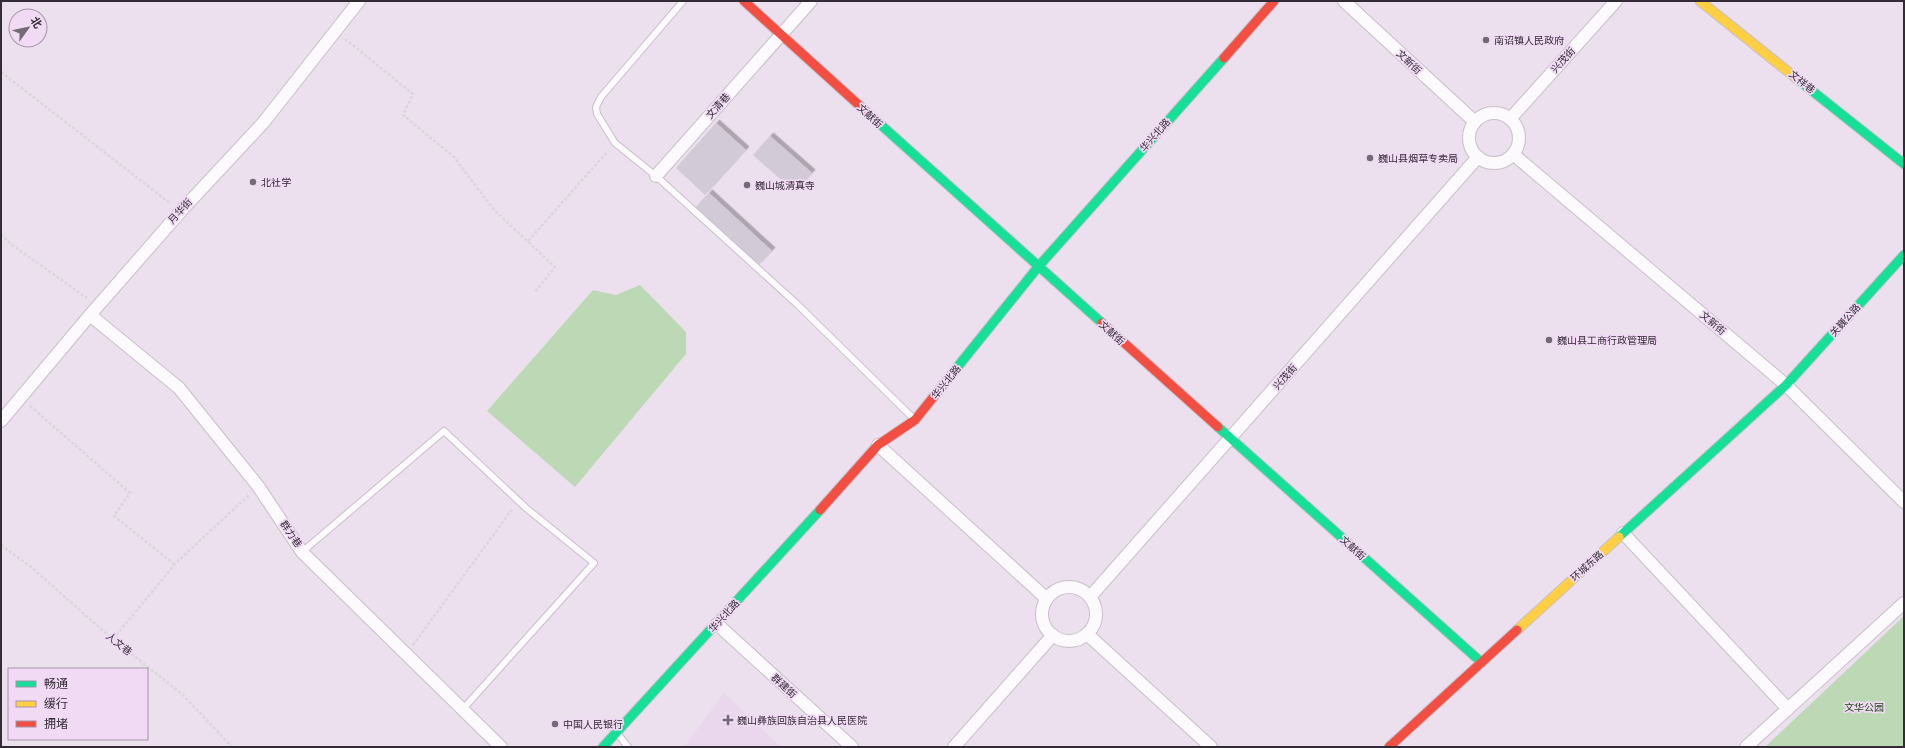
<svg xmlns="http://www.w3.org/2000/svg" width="1905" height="748" font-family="Ubuntu,'Noto Sans SC',sans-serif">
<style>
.built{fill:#ead6ed}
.green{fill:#bcd8b4}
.building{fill:#d2cbd7;filter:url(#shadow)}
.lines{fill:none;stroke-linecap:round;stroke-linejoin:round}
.lane-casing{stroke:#c8bfc9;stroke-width:8}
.street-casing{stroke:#c8bfc9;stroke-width:14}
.fast-casing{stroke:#c8bfc9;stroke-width:11}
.slow-casing{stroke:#c8bfc9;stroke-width:11}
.jam-casing{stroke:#c8bfc9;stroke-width:11}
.path{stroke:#dad7db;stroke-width:2.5;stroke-dasharray:3 2;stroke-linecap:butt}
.lane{stroke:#fcfafc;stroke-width:6}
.street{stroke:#fcfafc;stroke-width:12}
.fast{stroke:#16e098;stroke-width:9}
.slow{stroke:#ffcf43;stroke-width:9}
.jam{stroke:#f24e42;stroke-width:9}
.poi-dot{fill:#746a76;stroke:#f0daf4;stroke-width:1.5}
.labels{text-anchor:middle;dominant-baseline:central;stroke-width:3.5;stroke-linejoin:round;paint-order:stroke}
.poi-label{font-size:10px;fill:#332b35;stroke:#f0daf4;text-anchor:start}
.street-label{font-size:10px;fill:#332b35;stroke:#f0daf4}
.park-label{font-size:10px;fill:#214915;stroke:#f0daf4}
</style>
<defs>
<filter id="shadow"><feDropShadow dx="3.5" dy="-3.5" stdDeviation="0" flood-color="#0004"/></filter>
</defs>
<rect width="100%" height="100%" fill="#ece0ee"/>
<polygon class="built" points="724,693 781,747 684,747"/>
<g class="green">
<polygon points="640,285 686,332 686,354 575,487 487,411 593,290 616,295"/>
<polygon points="1904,616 1904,747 1765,747"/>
</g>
<g class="building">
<polygon points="716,123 746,150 705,195 676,168"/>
<polygon points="770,136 812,173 795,192 753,155"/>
<polygon points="709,193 772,251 758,266 695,208"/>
</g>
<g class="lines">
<g class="lane-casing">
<g id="lane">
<polyline points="683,1 601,97 596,107 597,114 615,143 656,176 798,305 914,419"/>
<polyline points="302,552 444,431 526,508 594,563 463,709"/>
<polyline points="617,733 628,747"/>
</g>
</g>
<g class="street-casing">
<g id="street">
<polyline points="1344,1 1475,122"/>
<circle cx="1494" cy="138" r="25"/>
<polyline points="1510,119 1616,1"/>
<polyline points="1513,154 1786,385 1904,502"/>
<polyline points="656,176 811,1"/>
<polyline points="90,315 179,388 258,486 302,552 501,747"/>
<polyline points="1,421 90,315 181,211 263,123 359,1"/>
<polyline points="878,445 1047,599"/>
<polyline points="1623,533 1788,709"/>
<circle cx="1069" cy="614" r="27"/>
<polyline points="1090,597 1478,157"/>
<polyline points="717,624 852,747"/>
<polyline points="1087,634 1211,747"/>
<polyline points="954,747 1053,635"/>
<polyline points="1746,747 1904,603"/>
</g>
</g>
<g class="fast-casing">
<g id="fast">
<polyline points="1796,78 1904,164"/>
<polyline points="871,116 1102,323"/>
<polyline points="955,370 1038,267 1224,58"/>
<polyline points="1218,427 1481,662"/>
<polyline points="1619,537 1786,385 1904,255"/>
<polyline points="603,747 820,510"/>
</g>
</g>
<g class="slow-casing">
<g id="slow">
<polyline points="1700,1 1796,78"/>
<polyline points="1517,630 1619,537"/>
</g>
</g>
<g class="jam-casing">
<g id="jam">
<polyline points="744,1 871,116"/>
<polyline points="1224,58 1274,1"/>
<polyline points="1102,323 1218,427"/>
<polyline points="820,510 878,445 915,420 955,370"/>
<polyline points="1389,747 1517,630"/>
</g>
</g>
<g class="path">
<polyline points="345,39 413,94 403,115 454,157 494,210 555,267 535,292"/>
<polyline points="1,72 171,204"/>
<polyline points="1,234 12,245 87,298"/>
<polyline points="528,241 608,151"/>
<polyline points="30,406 130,493 114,516 174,564"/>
<polyline points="1,545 31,567 109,636 183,695 232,747"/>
<polyline points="113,639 176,563 249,495"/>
<polyline points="413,645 513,508"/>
<polyline points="1,746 2,747"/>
</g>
<use href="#lane" class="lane"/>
<use href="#street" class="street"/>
<use href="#fast" class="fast"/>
<use href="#slow" class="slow"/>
<use href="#jam" class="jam"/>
</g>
<g class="poi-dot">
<circle cx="1486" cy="40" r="4"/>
<circle cx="1370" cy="158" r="4"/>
<circle cx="253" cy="182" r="4"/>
<circle cx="747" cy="185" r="4"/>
<circle cx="1549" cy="340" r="4"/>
<path d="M726 714h4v4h4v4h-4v4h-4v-4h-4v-4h4z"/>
<circle cx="555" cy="724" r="4"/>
</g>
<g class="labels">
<g class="poi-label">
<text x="1494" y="40">南诏镇人民政府</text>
<text x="1378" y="158">巍山县烟草专卖局</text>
<text x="261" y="182">北社学</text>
<text x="755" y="185">巍山城清真寺</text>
<text x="1557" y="340">巍山县工商行政管理局</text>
<text x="737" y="720">巍山彝族回族自治县人民医院</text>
<text x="563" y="724">中国人民银行</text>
</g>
<g class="street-label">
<text transform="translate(1563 60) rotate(-48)">兴茂街</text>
<text transform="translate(1409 62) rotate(43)">文新街</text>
<text transform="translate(1802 82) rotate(39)">文祥巷</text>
<text transform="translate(718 106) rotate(-49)">文清巷</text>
<text transform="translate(870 116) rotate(42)">文献街</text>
<text transform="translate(1155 135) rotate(-49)">华兴北路</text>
<text transform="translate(180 211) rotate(-48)">月华街</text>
<text transform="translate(1845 320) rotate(-48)">关巍公路</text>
<text transform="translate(1713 323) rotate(40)">文新街</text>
<text transform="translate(1112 333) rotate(42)">文献街</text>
<text transform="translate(1285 377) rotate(-49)">兴茂街</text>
<text transform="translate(946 382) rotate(-51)">华兴北路</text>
<text transform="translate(291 534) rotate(56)">群力巷</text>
<text transform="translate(1353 548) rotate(42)">文献街</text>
<text transform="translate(1587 566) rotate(-42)">环城东路</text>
<text transform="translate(724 616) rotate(-48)">华兴北路</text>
<text transform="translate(119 644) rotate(39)">人文巷</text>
<text transform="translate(784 686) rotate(42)">群建街</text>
</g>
<g class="park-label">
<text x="1864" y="707">文华公园</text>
</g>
</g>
<rect width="1905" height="748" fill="none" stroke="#332b35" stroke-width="4"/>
<rect x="8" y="668" width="140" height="72" fill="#f0daf4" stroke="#a494a8"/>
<rect x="16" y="681" width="20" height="6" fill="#16e098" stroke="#a494a8"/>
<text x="44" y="688" font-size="12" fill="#332b35">畅通</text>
<rect x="16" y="701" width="20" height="6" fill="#ffcf43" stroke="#a494a8"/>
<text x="44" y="708" font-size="12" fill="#332b35">缓行</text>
<rect x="16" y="721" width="20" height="6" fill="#f24e42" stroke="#a494a8"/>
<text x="44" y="728" font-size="12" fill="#332b35">拥堵</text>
<g transform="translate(28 28) rotate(57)"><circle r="19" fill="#f0daf4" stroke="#a494a8"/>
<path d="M0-3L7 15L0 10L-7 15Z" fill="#746a76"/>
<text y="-6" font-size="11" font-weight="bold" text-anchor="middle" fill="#332b35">北</text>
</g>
</svg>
